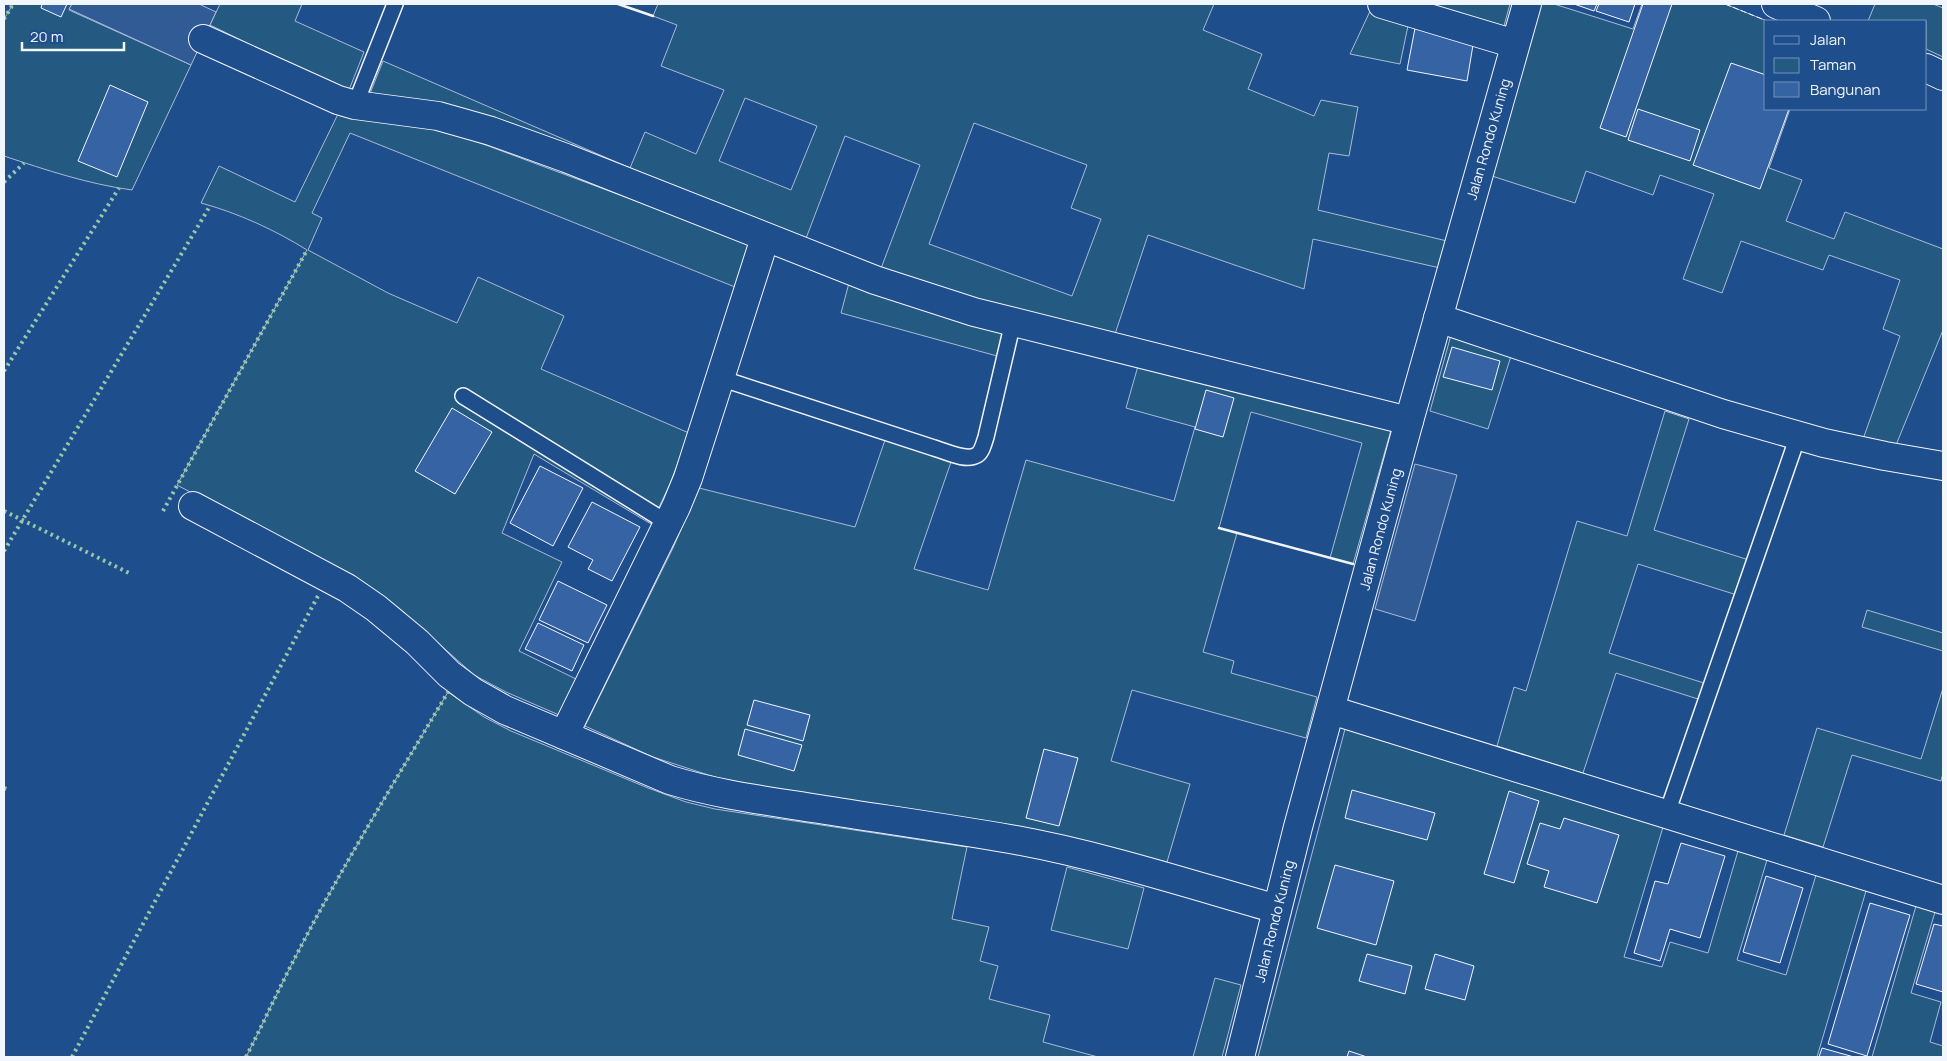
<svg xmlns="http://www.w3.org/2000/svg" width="1947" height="1061" font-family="Manrope,sans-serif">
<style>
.green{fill:#245a82;stroke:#a8bbd7;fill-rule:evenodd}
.parking{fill:#305b95;stroke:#a8bbd7}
.building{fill:#3563a3;stroke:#f2f6ff}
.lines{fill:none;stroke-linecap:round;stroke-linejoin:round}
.service-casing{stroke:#f2f6ff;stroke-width:18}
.minor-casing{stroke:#f2f6ff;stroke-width:30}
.service{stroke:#1f4e8c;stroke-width:15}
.minor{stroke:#1f4e8c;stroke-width:28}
.hedge{stroke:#97c8a6;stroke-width:4;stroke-dasharray:2.5 4;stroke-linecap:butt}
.fence{stroke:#f2f6ff;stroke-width:1;stroke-dasharray:6 2.5;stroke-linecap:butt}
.wall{stroke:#f2f6ff;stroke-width:2.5}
.labels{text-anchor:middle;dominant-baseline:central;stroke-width:4;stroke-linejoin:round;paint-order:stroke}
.street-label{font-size:14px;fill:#f2f6ff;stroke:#1f4e8c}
</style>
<rect width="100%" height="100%" fill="#1f4e8c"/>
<g class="green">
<path d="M13 4H72L69 10 191 65 132 190C88 184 46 170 4 156V19Z"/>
<polygon points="220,4 302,4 295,21 364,52 349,90 280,59 210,25"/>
<path d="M658 4H1214L1203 30 1262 54 1248 89 1314 116 1321 100 1358 107 1349 156 1329 153 1318 210 1447 241 1440 268 1313 239 1304 289 1148 235 1114 337 880 271 920 165 845 136 805 241 630 168 537 133 466 111 369 96 383 61 630 168 645 132 696 154 724 90 661 66 677 25 653 16ZM745 98 817 126 791 190 719 161ZM974 123 1087 165 1071 208 1101 219 1072 296 929 244Z"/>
<polygon points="1429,4 1510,4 1504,26"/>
<polygon points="1540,4 1554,4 1633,29 1642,4 1725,4 1767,21 1766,21 1766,109 1790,109 1769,168 1802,180 1786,221 1834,239 1845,212 1943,249 1943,330 1896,445 1863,439 1900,336 1883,329 1900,280 1829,255 1823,270 1741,241 1722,293 1683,279 1714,194 1660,175 1653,195 1586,171 1575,203 1492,176"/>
<polygon points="1875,4 1933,4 1943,8 1943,57 1926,49 1926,21 1868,21"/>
<polygon points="1371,9 1409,21 1400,64 1350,54"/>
<path d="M338 114 448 131 749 243 735 287 350 133 312 213 322 218 308 250 388 293 457 323 478 277 564 316 541 369 689 433 670 484 651 524 534 454 502 533 562 562 519 651 576 679 559 715 506 692 474 675 400 609 365 585 177 485 307 250C275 230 238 213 201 203L219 166 295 202Z"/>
<polygon points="849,283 1004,333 997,356 841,313"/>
<polygon points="1451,335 1511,356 1488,429 1430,411"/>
<polygon points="1138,366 1391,430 1353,564 1330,558 1362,443 1251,412 1219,528 1237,533 1203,652 1234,661 1231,673 1317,697 1306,738 1132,690 1111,761 1190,784 1167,862 1005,824 727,781 653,757 585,726 673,548 699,488 855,527 885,440 951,462 914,569 988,590 1026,460 1174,501 1195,427 1126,408"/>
<polygon points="1665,411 1689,419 1654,530 1749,560 1737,595 1638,564 1609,653 1707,684 1701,700 1616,673 1583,773 1497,746 1514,687 1526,691 1577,521 1627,536"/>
<polygon points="1867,610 1943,633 1943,651 1862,627"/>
<polygon points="1943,688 1943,773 1941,781 1852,755 1823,847 1784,835 1817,728 1921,759"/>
<path d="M448 692 484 717 511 731 648 788 686 802 715 809 967 847 952 919 989 927 980 961 998 966 989 999 1050 1015 1043 1042 1098 1057H246C264 1022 280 986 298 952 344 863 397 778 448 692Z"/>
<polygon points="1345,729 1663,827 1624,957 1662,967 1670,942 1708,953 1738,851 1767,860 1737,960 1786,975 1816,875 1866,891 1817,1057 1258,1057"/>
<polygon points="1067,867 1144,888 1128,949 1051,930"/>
<polygon points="1916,906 1935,912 1911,993 1941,1002 1930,1042 1943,1046 1943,1057 1872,1057"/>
<polygon points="1215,978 1241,985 1222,1057 1193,1057"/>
</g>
<g class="parking">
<polygon points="72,4 199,4 216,12 191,65 69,9"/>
<polygon points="1415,464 1457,475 1415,621 1375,609"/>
</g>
<g class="building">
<polygon points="42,4 67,4 61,17 41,8"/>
<polygon points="1574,4 1597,4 1594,11"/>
<polygon points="1599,4 1635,4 1629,22 1596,11"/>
<polygon points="1643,4 1672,4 1626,137 1600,128"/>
<polygon points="1415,28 1474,39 1467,81 1407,70"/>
<polygon points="1731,63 1766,75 1766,109 1789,109 1760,189 1693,165"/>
<polygon points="110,85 148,102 117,177 78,161"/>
<polygon points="1638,109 1700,130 1690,161 1628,140"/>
<polygon points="1452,347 1500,361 1492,390 1443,377"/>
<polygon points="1206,390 1234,398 1223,437 1195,429"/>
<polygon points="452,408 492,432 455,494 415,471"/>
<polygon points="540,466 583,488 553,546 510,523"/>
<polygon points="592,502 640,527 612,581 588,569 593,560 568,547"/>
<polygon points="558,581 607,605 588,643 539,620"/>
<polygon points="538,623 584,645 572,671 525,649"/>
<polygon points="754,700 810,715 803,741 747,725"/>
<polygon points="745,729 802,745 794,771 738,755"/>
<polygon points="1044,749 1078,758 1059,826 1026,818"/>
<polygon points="1352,790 1435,813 1427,840 1345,818"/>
<polygon points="1509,791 1539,801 1514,883 1484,874"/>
<polygon points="1564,818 1619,835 1597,903 1544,887 1549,871 1527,864 1540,823 1560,829"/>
<polygon points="1681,843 1725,856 1700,938 1670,929 1660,961 1634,953 1655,881 1668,884"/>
<polygon points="1335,865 1394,881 1376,945 1317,928"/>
<polygon points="1766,876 1803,888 1780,963 1743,952"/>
<polygon points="1870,903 1910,915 1867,1056 1828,1044"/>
<polygon points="1934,924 1943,926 1943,992 1916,984"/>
<polygon points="1367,954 1412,966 1405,994 1359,981"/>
<polygon points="1435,954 1474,966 1465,1000 1425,989"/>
<polygon points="1822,1048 1854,1057 1819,1057"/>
<polygon points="1349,1051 1367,1057 1347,1057"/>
</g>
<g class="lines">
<g class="service-casing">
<g id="service">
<polyline points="355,105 395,4"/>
<path d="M720 378 934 448C945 451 966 462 977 455 982 452 984 443 986 437L1013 322"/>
<polyline points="463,396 668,523"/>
<polyline points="1667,813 1798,436"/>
</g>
</g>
<g class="minor-casing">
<g id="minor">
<polyline points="1382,4 1515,44"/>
<polyline points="1776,4 1816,21"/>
<polyline points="203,39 338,100 355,105 438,116 491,131 566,158 875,280 974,312 1409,421"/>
<polyline points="1926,68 1943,76"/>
<polyline points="1438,318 1723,414 1824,443 1885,456 1943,466"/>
<path d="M193 506 347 588 376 608 417 642 449 674 473 692 505 710 670 780C719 795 769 801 819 809 882 819 946 828 1010 839 1100 855 1189 884 1277 909"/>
<path d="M1331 710C1535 772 1739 838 1943 900"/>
<polyline points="564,735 676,507 688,478 765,238"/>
<polyline points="1240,1057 1298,827 1409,421 1527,4"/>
</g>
</g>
<use href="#service" class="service"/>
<use href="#minor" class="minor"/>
<g class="hedge">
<polyline points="4,19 13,4"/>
<polyline points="4,182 24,163"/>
<polyline points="4,371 119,188"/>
<polyline points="4,511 129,573"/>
<polyline points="163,511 307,250"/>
<polyline points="4,551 210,206"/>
<polyline points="4,788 10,790"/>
<polyline points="72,1057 319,594"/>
<path d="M246 1057C264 1022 280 986 298 952 344 863 397 778 448 692"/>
</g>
<polyline class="fence" points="1725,4 1767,21"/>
<g class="wall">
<polyline points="618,4 653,16"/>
<polyline points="1219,528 1353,564"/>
</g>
</g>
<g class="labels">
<g class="street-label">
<text transform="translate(1488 139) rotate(-74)">Jalan Rondo Kuning</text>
<text transform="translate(1380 529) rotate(-75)">Jalan Rondo Kuning</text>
<text transform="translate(1274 921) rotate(-76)">Jalan Rondo Kuning</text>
</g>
</g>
<rect width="1947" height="1061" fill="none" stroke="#f2f6ff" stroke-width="10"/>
<rect x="1764" y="20" width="162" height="90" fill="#1f4e8c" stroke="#7391ba"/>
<rect x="1774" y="36" width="25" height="8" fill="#1f4e8c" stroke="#7391ba"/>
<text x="1810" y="45" font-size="15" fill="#f2f6ff">Jalan</text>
<rect x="1774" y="58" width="25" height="15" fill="#245a82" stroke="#7391ba"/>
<text x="1810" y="70" font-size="15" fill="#f2f6ff">Taman</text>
<rect x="1774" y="82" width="25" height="15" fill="#3563a3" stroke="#7391ba"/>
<text x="1810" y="95" font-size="15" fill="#f2f6ff">Bangunan</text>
<path d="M22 42v8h102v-8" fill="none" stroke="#f2f6ff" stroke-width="2.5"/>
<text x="30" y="42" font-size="15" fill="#f2f6ff" stroke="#1f4e8c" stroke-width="4" paint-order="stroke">20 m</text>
</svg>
